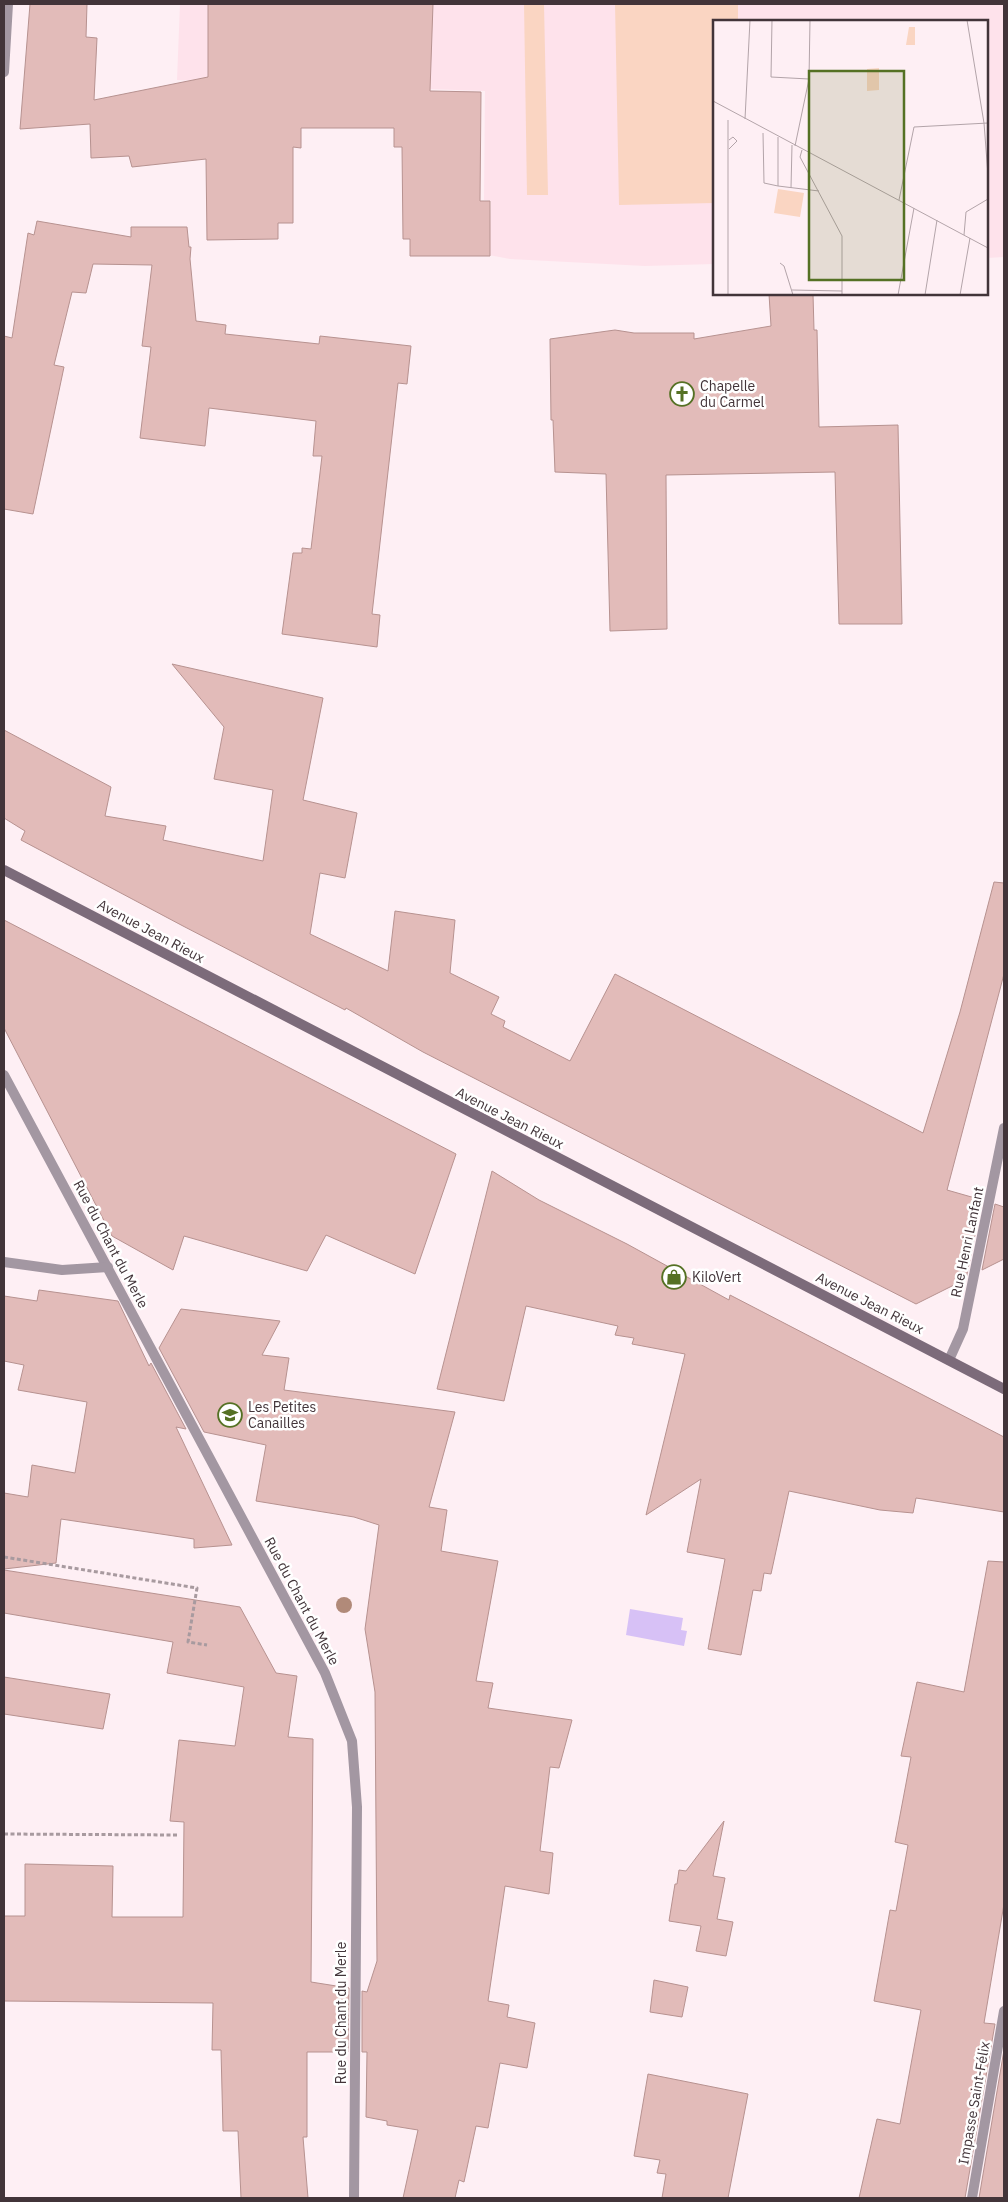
<svg xmlns="http://www.w3.org/2000/svg" width="1008" height="2202" font-family="'IBM Plex Sans',sans-serif">
<style>
.built{fill:#fee2eb}
.green{fill:#fad5c2}
.water{fill:#d7c1f6}
.building{fill:#e2bbb9;stroke:#b79290}
.lines{fill:none;stroke-linecap:round;stroke-linejoin:round}
.path{stroke:#a89a9f;stroke-width:3;stroke-dasharray:4 2.5;stroke-linecap:butt}
.minor{stroke:#a397a2;stroke-width:10}
.secondary{stroke:#7c6b7a;stroke-width:10}
.tree{fill:#b18a79}
.labels{text-anchor:middle;dominant-baseline:central;stroke-width:5;stroke-linejoin:round;paint-order:stroke}
.poi-label{font-size:14px;fill:#423439;stroke:#fff;text-anchor:start}
.street-label{font-size:14px;fill:#423439;stroke:#fff}
.inset-road{fill:none;stroke:#b3a4a9;stroke-width:1}
.view{fill:#557124;fill-opacity:0.15;stroke:#557124;stroke-width:2.5}
.inset-edge{fill:none;stroke:#423439;stroke-width:2.5}
</style>
<rect width="100%" height="100%" fill="#feeff4"/>
<polygon class="built" points="180,4 1004,4 1004,257 987,258 987,21 714,21 714,264 645,266 510,259 489,255 491,201 484,200 485,91 177,80"/>
<g class="green">
<polygon points="524,4 544,4 548,195 527,195"/>
<polygon points="615,4 738,4 738,21 714,21 714,203 619,205"/>
</g>
<polygon class="water" points="630,1609 683,1618 681,1630 687,1631 684,1646 626,1635"/>
<g class="building">
<polygon points="30,4 87,4 86,37 97,38 94,100 208,77 208,4 433,4 430,91 481,92 480,201 490,201 490,256 410,256 410,239 403,239 402,147 394,147 394,128 301,128 301,148 293,147 293,223 278,223 278,239 207,240 206,159 132,167 129,156 91,158 90,124 20,129"/>
<polygon points="37,221 131,237 131,227 187,227 189,247 191,247 190,259 196,321 226,325 225,334 319,344 320,336 411,346 407,384 398,383 372,614 380,615 377,647 282,634 293,553 302,553 302,548 311,549 322,456 313,456 316,421 209,408 205,446 140,438 151,347 142,346 152,265 93,264 86,293 72,292 54,365 64,367 33,514 4,509 4,336 12,338 28,233 34,235"/>
<polygon points="769,294 813,294 814,330 817,330 819,427 898,425 902,624 839,624 835,472 666,475 667,629 610,631 606,474 555,472 553,420 551,420 550,339 615,330 634,333 694,333 694,339 771,326"/>
<polygon points="172,664 323,698 303,800 357,813 345,878 320,873 310,934 388,971 395,911 455,920 450,973 499,997 491,1014 505,1021 503,1027 570,1061 615,974 923,1133 960,1012 994,882 1004,883 1004,974 947,1190 982,1200 966,1279 916,1304 423,1052 346,1008 345,1010 183,926 21,840 25,831 4,818 4,730 111,787 105,816 166,826 163,840 263,861 273,790 214,779 224,727"/>
<polygon points="4,920 456,1154 415,1274 326,1235 307,1271 184,1236 173,1270 112,1236 4,1028"/>
<polygon points="492,1171 539,1200 627,1244 729,1300 730,1295 1004,1437 1004,1512 916,1498 913,1513 880,1510 789,1491 771,1574 764,1573 761,1591 753,1590 741,1655 708,1649 725,1559 687,1552 701,1479 646,1515 685,1354 632,1344 634,1338 615,1335 618,1326 526,1306 504,1401 437,1389"/>
<polygon points="995,1204 1004,1207 1004,1259 982,1270"/>
<polygon points="39,1290 118,1301 149,1366 151,1363 186,1429 176,1427 232,1545 194,1548 194,1539 61,1519 56,1563 4,1569 4,1493 28,1497 32,1465 75,1473 87,1402 18,1390 24,1365 4,1361 4,1296 37,1301"/>
<polygon points="181,1309 280,1321 262,1355 289,1358 284,1390 455,1412 429,1507 447,1510 441,1551 498,1561 476,1681 493,1683 488,1708 572,1720 559,1768 550,1767 540,1851 553,1853 549,1894 505,1886 488,2001 509,2005 507,2017 535,2023 527,2068 500,2063 488,2128 476,2126 464,2182 459,2180 455,2198 403,2198 418,2130 387,2125 387,2121 366,2117 367,2052 362,2052 362,1991 367,1992 377,1961 375,1692 365,1629 379,1525 354,1517 256,1501 266,1445 204,1432 159,1348"/>
<polygon points="988,1561 1004,1562 1004,1904 984,2023 995,2024 965,2198 859,2198 877,2119 900,2124 921,2010 874,2001 890,1910 896,1911 908,1845 895,1842 911,1757 901,1756 917,1682 964,1692"/>
<polygon points="4,1570 240,1607 276,1673 297,1676 288,1737 313,1739 311,1982 349,1988 348,2052 307,2052 307,2137 303,2137 308,2198 241,2198 238,2131 223,2131 221,2050 212,2050 213,2003 4,2001 4,1916 25,1916 25,1864 113,1866 112,1917 183,1917 184,1822 170,1821 179,1740 235,1746 244,1687 167,1673 173,1642 4,1613"/>
<polygon points="4,1677 110,1694 103,1729 4,1714"/>
<polygon points="724,1821 713,1876 725,1878 717,1919 733,1922 726,1956 696,1951 701,1926 669,1921 675,1884 677,1884 679,1870 686,1871"/>
<polygon points="654,1980 688,1987 682,2017 650,2012"/>
<polygon points="1004,2050 1004,2198 979,2198"/>
<polygon points="648,2074 748,2094 728,2198 662,2198 666,2174 657,2173 660,2160 634,2156"/>
</g>
<g class="lines">
<g class="path">
<polyline points="4,1557 197,1588 188,1642 207,1645"/>
<polyline points="4,1834 177,1835"/>
</g>
<g class="minor">
<polyline points="4,72 8,4"/>
<polyline points="4,1075 325,1673 352,1741 357,1807 354,2198"/>
<polyline points="4,1262 62,1270 108,1267"/>
<polyline points="949,1360 963,1329 1004,1128"/>
<polyline points="972,2198 1004,2011"/>
</g>
<polyline class="secondary" points="4,870 1004,1389"/>
</g>
<circle class="tree" cx="344" cy="1605" r="8"/>
<defs>
<g id="church-ring" transform="scale(1.25)"><circle r="9.5" fill="#fff" stroke="#557124" stroke-width="1.5"/><path d="M-1.2-6h2.4v3.5h3.3v2.4h-3.3V6h-2.4V-.1h-3.3v-2.4h3.3Z" fill="#557124"/></g>
<g id="shop-ring" transform="scale(1.25)"><circle r="9.5" fill="#fff" stroke="#557124" stroke-width="1.5"/><path d="M-5-2.5h2.3a2.7 3.5 0 0 1 5.4 0H5L5.5 6h-11ZM-1.5-2.5h3a1.5 2.3 0 0 0-3 0Z" fill="#557124"/></g>
<g id="school-ring" transform="scale(1.25)"><circle r="9.5" fill="#fff" stroke="#557124" stroke-width="1.5"/><path d="M0-5L7-2L0 1L-7-2ZM-4 1L0 2.5L4 1V4Q0 6-4 4Z" fill="#557124"/></g>
</defs>
<g fill-rule="evenodd">
<use href="#church-ring" x="682" y="394"/>
<use href="#shop-ring" x="674" y="1277"/>
<use href="#school-ring" x="230" y="1415"/>
</g>
<g class="labels">
<g class="poi-label">
<text x="700" y="386">Chapelle<tspan x="700" dy="16">du Carmel</tspan></text>
<text x="692" y="1277">KiloVert</text>
<text x="248" y="1407">Les Petites<tspan x="248" dy="16">Canailles</tspan></text>
</g>
<g class="street-label">
<text transform="translate(151 931) rotate(28)">Avenue Jean Rieux</text>
<text transform="translate(510 1118) rotate(27)">Avenue Jean Rieux</text>
<text transform="translate(967 1242) rotate(-78)">Rue Henri Lanfant</text>
<text transform="translate(111 1244) rotate(62)">Rue du Chant du Merle</text>
<text transform="translate(870 1303) rotate(27)">Avenue Jean Rieux</text>
<text transform="translate(302 1601) rotate(62)">Rue du Chant du Merle</text>
<text transform="translate(341 2013) rotate(-90)">Rue du Chant du Merle</text>
<text transform="translate(974 2103) rotate(-80)">Impasse Saint-Félix</text>
</g>
</g>
<g transform="translate(713 20)">
<rect width="275" height="275" fill="#feeff4"/>
<path d="M196 7H202V25H193ZM166 48V70L154 71V49ZM65 169 91 173 87 197 61 193Z" fill="#fad5c2"/>
<path class="inset-road" d="M59 0 58 57 96 59M254 0 271 103 275 155M0 81 275 228M32 99 37 0M15 100V275M50 113 51 163 65 166M65 117V166L106 171M16 120 20 117 24 121 16 129M82 126 96 59 97 0M89 130 87 137 129 216V275M78 168 79 125M186 180 201 107 275 103M251 215 253 192 275 179M67 243 71 246 80 275M79 270 129 271M185 275 201 188M212 275 224 200M247 275 257 218"/>
<path class="view" d="M96 51H191V260H96Z"/>
<rect width="275" height="275" class="inset-edge"/>
</g>
<rect width="1008" height="2202" fill="none" stroke="#423439" stroke-width="10"/>
</svg>
